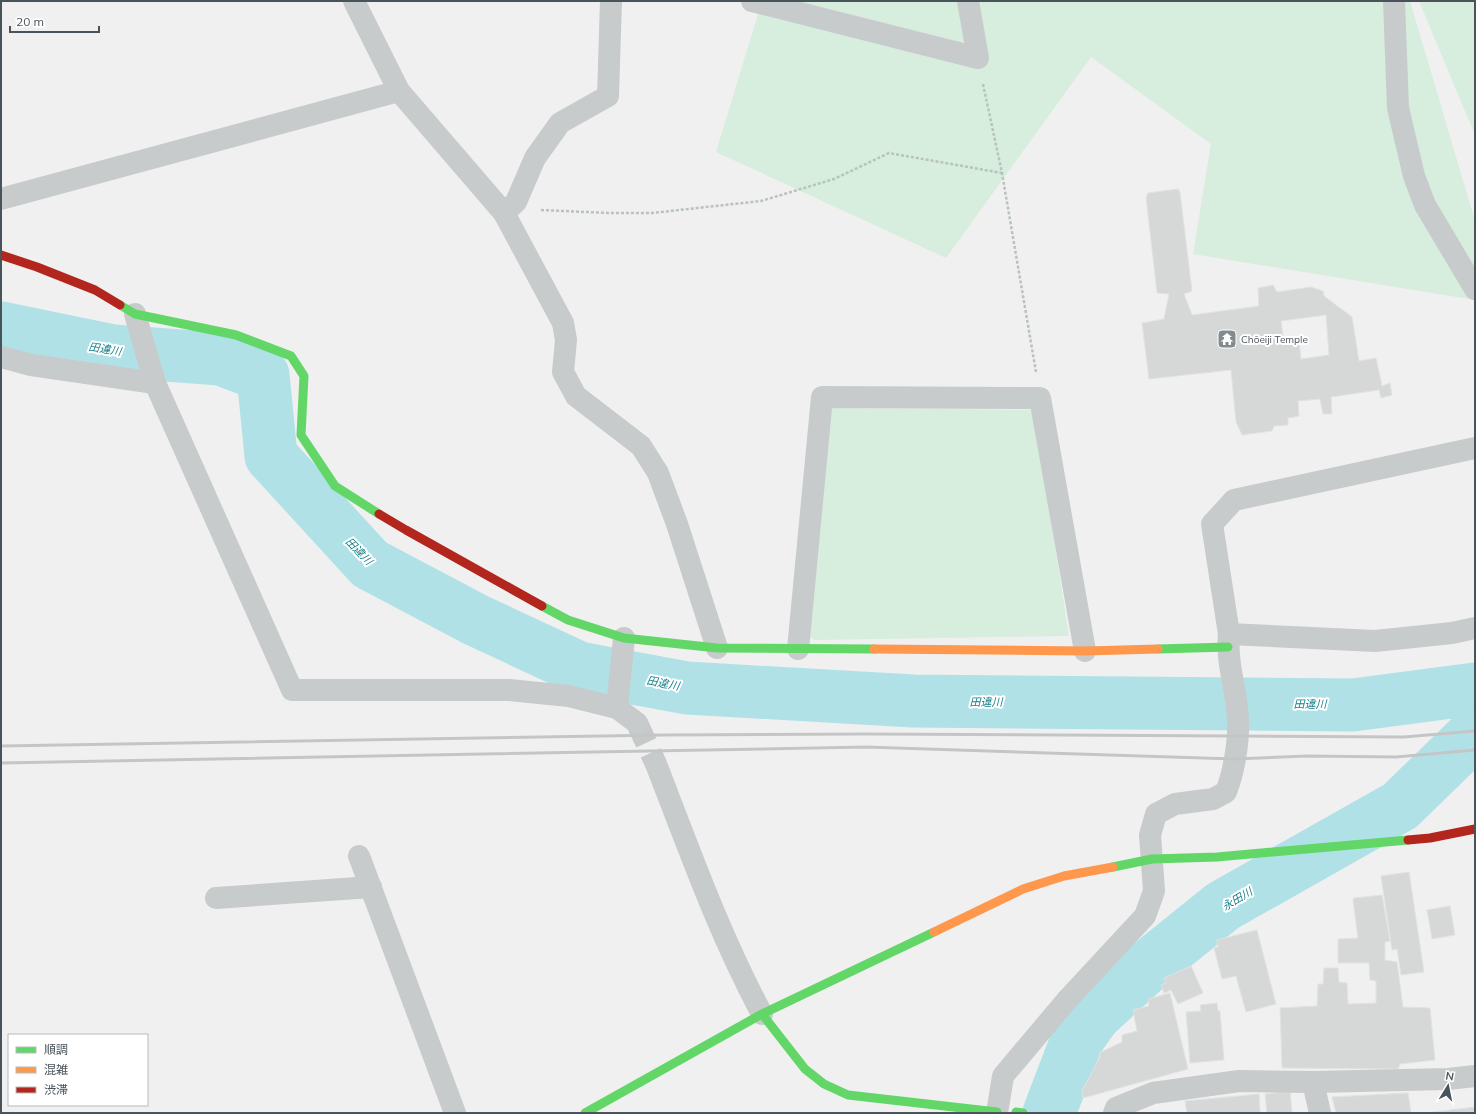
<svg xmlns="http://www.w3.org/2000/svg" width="1476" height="1114" font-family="Mulish,'Noto Sans JP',sans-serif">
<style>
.green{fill:#d7eddd}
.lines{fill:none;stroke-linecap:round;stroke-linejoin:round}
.river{stroke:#b0e1e6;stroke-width:53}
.building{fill:#d6d8d8;stroke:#e2e2e3;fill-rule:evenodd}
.street-tunnel{stroke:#c6c9ca;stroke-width:22;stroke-dasharray:22 11;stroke-linecap:butt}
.path{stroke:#b8c2be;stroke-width:2.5;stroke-dasharray:3 2;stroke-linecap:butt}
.street{stroke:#c8cbcb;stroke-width:22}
.fast{stroke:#63d668;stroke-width:9}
.slow{stroke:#ff974d;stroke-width:9}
.jam{stroke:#b3261e;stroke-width:9}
.rail{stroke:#c4c6c6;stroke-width:3}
.labels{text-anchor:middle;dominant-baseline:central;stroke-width:4;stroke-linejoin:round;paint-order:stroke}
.poi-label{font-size:10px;fill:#49545a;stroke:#fff;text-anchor:start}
.water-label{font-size:11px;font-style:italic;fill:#1b818c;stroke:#fff}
</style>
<rect width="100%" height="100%" fill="#f0f0f0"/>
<g class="green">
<polygon points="762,1 1410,1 1475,221 1475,300 1193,254 1211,144 1091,57 946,258 716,152"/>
<polygon points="1419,1 1475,1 1475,135"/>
<polygon points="829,408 1034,410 1069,636 814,640 806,634"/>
</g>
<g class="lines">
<g class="river">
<polyline points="1,328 113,351 220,359 263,375 271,456 370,564 476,620 579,668 687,688 913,701 1353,705 1475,689"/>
<polyline points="1049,1113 1077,1040 1095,1015 1146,968 1223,906 1400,806 1475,733"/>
</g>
</g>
<g class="building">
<path d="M1178 189 1180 192 1192 291 1184 294 1192 315 1259 306 1258 288 1273 285 1277 292 1311 287 1323 291 1324 296 1352 317 1359 361 1376 358 1382 386 1390 383 1392 395 1381 398 1379 390 1331 397 1332 414H1323L1320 399 1298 401 1299 416 1288 418V425L1274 426 1272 431 1242 435 1236 422 1231 370 1149 379 1142 323 1164 319 1169 294 1157 293 1146 197 1148 193ZM1326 315 1329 355 1301 359 1299 341 1284 343 1281 321Z"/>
<polygon points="1409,872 1424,972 1401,975 1397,949 1392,950 1381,876"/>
<polygon points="1382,895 1390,941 1385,942 1385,960 1397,962 1403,1007 1430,1008 1435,1060 1400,1064 1398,1069 1282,1068 1280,1008 1317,1006 1318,984 1323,984 1324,968 1338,968 1339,982 1347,983 1348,1004 1376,1003 1376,981 1370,980 1369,963 1338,963 1338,939 1358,938 1353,900 1354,898"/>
<polygon points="1450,906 1455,935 1432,939 1427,910"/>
<polygon points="1257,930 1276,1004 1246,1012 1236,976 1222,979 1214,948 1218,947 1217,940"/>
<polygon points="1191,966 1203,993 1178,1004 1171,990 1164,993 1161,985 1166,983 1164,978"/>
<polygon points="1170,993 1188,1069 1083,1098 1082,1091 1100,1057 1099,1053 1122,1042 1122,1035 1137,1031 1133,1010 1149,1006 1148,999"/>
<polygon points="1217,1003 1218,1011 1220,1011 1224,1060 1190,1063 1186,1012 1201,1011 1200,1005"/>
<polygon points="1290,1091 1292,1113 1267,1113 1265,1094"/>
<polygon points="1408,1093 1411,1113 1336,1113 1332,1097"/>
<polygon points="1259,1094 1260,1113 1187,1113 1185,1101"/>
<polygon points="1475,1107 1475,1113 1425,1113"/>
</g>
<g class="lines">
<polyline class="street-tunnel" points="637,723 656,764"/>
<g class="path">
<polyline points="983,84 1002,173 1036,372"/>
<polyline points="541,210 609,213 652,213 761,201 834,179 889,153 1002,173"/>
</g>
<g class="street">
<polyline points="354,1 399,91 504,213 563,323 566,340 563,372 576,396 641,446 658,473 677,524 717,648"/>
<polyline points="752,1 978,58 968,1"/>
<polyline points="1394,1 1398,108 1414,176 1425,205 1475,289"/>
<polyline points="1,199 399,91"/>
<polyline points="504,213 516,202 535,158 560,123 608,96 611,1"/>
<polyline points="135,314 155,383 292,690 509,690 569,696 617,708 637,723"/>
<polyline points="1,357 31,365 155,383"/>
<polyline points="1229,634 1375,641 1452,633 1475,628"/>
<polyline points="798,649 822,397 1040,398 1085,651"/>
<polyline points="617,708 624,638"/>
<path d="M656 764C689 849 719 934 762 1014"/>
<polyline points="359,856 455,1113"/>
<polyline points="216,898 371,887"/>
<polyline points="1313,1082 1320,1113"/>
<path d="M997 1113 1003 1076 1067 1000 1145 916 1154 891 1150 835 1156 814 1175 804 1213 799 1226 792C1234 772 1239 741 1238 720 1237 691 1226 663 1229 634L1212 524 1234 500 1475 448"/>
<polyline points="1114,1113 1116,1108 1153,1093 1239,1081 1313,1082 1448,1079 1475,1076"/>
</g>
<g class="fast">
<polyline points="120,305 135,314 236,335 291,356 304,376 301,435 335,486 379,514"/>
<polyline points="542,606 568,620 624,638 717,648 874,649"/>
<polyline points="1158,649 1228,647"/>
<polyline points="1113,867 1152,859 1217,857 1408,840"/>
<polyline points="762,1014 805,1069 824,1084 848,1095 997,1112"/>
<polyline points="1016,1112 1023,1113"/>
<polyline points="585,1113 762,1014 934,932"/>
</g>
<g class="slow">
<polyline points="874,649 1085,651 1158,649"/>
<polyline points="934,932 1023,889 1064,876 1113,867"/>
</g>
<g class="jam">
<polyline points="1,255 37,267 95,290 120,305"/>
<polyline points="379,514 406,530 542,606"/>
<polyline points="1408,840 1430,838 1475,829"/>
</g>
<g class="rail">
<polyline points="1,746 664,735 866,734 1404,737 1475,731"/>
<polyline points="1,763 866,747 1234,759 1307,756 1396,757 1475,750"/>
</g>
</g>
<defs>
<g id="temple-square" transform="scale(1)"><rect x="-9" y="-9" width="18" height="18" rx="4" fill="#838b8e" stroke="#fff"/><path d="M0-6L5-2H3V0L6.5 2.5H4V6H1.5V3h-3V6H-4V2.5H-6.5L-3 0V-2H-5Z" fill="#fff"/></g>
</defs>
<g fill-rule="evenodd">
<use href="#temple-square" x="1227" y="339"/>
</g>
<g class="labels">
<g class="poi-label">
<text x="1241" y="339">Chōeiji Temple</text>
</g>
<g class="water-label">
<text transform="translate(105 349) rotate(9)">田違川</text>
<text transform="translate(359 551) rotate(46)">田違川</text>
<text transform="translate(663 683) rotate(11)">田違川</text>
<text x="986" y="702">田違川</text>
<text x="1310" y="704">田違川</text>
<text transform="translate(1237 899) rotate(-31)">永田川</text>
</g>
</g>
<rect width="1476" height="1114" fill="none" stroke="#49545a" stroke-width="4"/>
<rect x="8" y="1034" width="140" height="72" fill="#ffffff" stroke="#b6bbbd"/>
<rect x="16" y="1047" width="20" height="6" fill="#63d668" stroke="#b6bbbd"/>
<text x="44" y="1054" font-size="12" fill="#49545a">順調</text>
<rect x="16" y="1067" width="20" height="6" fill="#ff974d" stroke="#b6bbbd"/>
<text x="44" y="1074" font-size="12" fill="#49545a">混雑</text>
<rect x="16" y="1087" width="20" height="6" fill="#b3261e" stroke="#b6bbbd"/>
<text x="44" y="1094" font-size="12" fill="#49545a">渋滞</text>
<g transform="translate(1448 1086) rotate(10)" stroke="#ffffff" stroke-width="3" paint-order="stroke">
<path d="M0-3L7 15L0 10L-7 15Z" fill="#49545a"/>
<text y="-6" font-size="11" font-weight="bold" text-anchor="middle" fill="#49545a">N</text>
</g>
<path d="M10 26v6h89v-6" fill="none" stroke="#49545a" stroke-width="2"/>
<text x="16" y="26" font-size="12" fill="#49545a" stroke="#ffffff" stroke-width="3" paint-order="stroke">20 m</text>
</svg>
